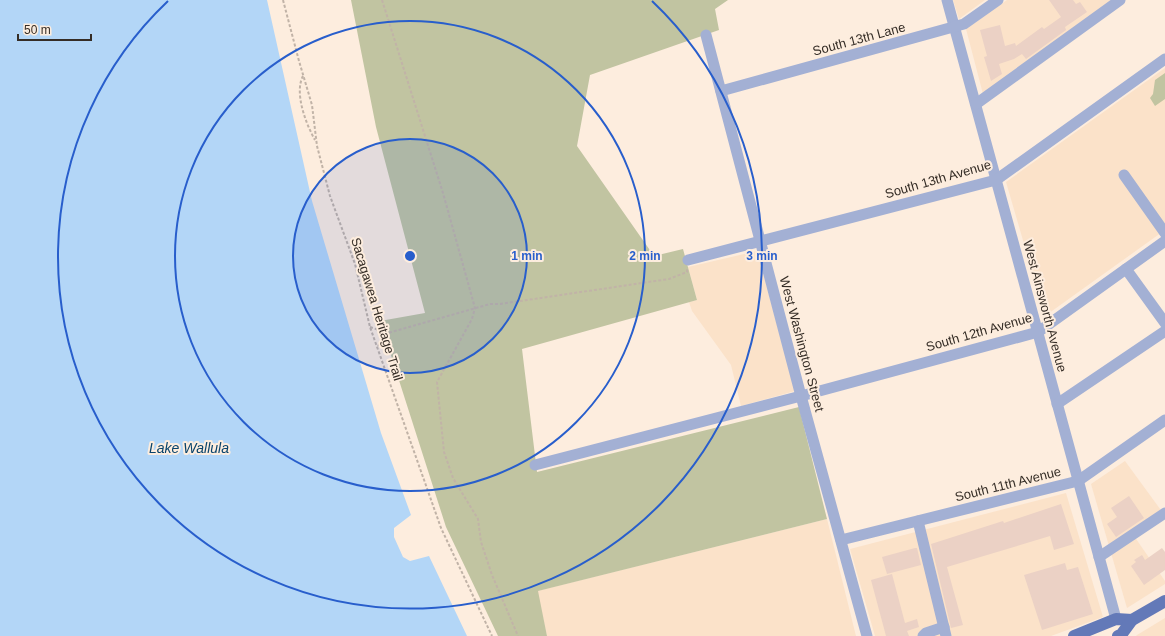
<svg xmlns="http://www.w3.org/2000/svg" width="1165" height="636" font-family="Helvetica,sans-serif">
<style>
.built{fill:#fbe2c9}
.green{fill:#c1c4a1}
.water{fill:#b3d6f7}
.building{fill:#ebd1c5}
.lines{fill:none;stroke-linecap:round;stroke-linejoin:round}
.path{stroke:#c1b3a7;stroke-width:2;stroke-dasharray:3 2;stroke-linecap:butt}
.minor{stroke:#a3b0d4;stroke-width:11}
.major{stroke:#6379b8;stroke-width:12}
.ring{fill:none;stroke:#285ecc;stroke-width:2}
.labels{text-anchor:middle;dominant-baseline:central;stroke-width:4;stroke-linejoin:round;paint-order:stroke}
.street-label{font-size:13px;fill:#352d26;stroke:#fdedde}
.water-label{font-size:14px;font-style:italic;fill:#09436b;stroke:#fdedde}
.centre{fill:#285ecc;stroke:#fdedde;stroke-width:2}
.ring-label{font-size:12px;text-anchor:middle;font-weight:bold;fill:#285ecc;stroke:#fdedde;stroke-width:4;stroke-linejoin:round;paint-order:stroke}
</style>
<rect width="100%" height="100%" fill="#fdedde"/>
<g class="built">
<polygon points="953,0 985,0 959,19"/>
<polygon points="1007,0 1115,0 983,94 966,29"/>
<polygon points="1165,68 1165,230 1045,316 1006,182"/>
<polygon points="757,251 795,391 741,406 731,365 692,311 689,302 697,300 688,267"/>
<polygon points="1125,461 1163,513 1132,533 1165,581 1165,584 1127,608 1091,484"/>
<polygon points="1066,493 1103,617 1051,636 875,636 850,549"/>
<polygon points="827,519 856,636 547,636 537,591"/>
<polygon points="1165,618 1165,636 1136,636 1137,635"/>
</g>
<g class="green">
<polygon points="351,0 728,0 715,9 719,30 590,75 577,146 654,256 683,249 697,300 522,349 537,472 799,407 827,519 538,591 547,636 498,636 446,527 380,321 425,313 376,127"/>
<polygon points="1165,73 1165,99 1155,106 1150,98 1153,94 1155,80"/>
</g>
<polygon class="water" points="0,0 267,0 312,201 381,433 411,515 394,528 394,537 403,557 410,561 429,556 467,636 0,636"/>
<g class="building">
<polygon points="1049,0 1073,0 1076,4 1080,2 1087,12 1065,27 1066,30 1026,59 1022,54 1014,59 999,64 1002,74 991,81 984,57 987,56 980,30 1000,25 1005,46 1015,43 1016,46 1042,27 1044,29 1061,17"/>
<polygon points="1129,496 1144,518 1116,537 1107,524 1117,517 1111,508"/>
<polygon points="1061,504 1074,544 1054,550 1050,536 947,567 963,625 951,628 931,544 1003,521 1004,523"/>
<polygon points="915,548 917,548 921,565 887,574 882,557"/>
<polygon points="1162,548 1165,552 1165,570 1144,585 1131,566 1136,562 1134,560 1142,555 1145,560"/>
<polygon points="1065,563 1067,570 1078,567 1093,614 1042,630 1024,575"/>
<polygon points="892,574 905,623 917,619 919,627 907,631 909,636 886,636 871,580"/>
</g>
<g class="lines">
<g class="path">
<polyline points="283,0 299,61 312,105 317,146 330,196 355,264 370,327 441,528 492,636"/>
<polyline points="382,0 443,193 475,308 472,319 437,382 444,452 453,478 478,519 481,542 492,575 518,636"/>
<path d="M303 76C294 93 306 124 315 140"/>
<polyline points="370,327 388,333 490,304 500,304 669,279 687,272 687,269"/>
<polyline points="378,346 388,333"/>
</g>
<g class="minor">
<polyline points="947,0 1116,619"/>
<polyline points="706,35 801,396 867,636"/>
<polyline points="721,91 964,24 998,0"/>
<polyline points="976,104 1120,0"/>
<polyline points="1124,175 1165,233"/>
<polyline points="688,260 996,180 1165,59"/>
<polyline points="1126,269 1165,323"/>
<polyline points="1057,404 1165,331"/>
<polyline points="535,465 801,396 1038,332 1165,241"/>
<polyline points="918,521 946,636"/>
<polyline points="841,540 1078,481 1165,420"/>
<polyline points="1099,557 1165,513"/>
<polyline points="923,636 926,633 944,627"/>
</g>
<g class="major">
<polyline points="1074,636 1116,619 1132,620"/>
<polyline points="1118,636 1121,635 1132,620 1165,601"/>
</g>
</g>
<circle cx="410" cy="256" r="117" fill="#285ecc" fill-opacity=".12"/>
<g class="ring">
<circle cx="410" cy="256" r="117"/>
<circle cx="410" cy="256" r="235"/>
<path d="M652 1A352 352 0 1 1 168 1"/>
</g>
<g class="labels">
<g class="street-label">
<text transform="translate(859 39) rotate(-15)">South 13th Lane</text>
<text transform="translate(938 179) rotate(-16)">South 13th Avenue</text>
<text transform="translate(1045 306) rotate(75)">West Ainsworth Avenue</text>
<text transform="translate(377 309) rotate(73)">Sacagawea Heritage Trail</text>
<text transform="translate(979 332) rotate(-16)">South 12th Avenue</text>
<text transform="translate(802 344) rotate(75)">West Washington Street</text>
<text transform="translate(1008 484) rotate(-14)">South 11th Avenue</text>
</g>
<g class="water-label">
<text x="189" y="448">Lake Wallula</text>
</g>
</g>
<circle cx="410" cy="256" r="6" class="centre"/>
<g class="ring-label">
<text x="527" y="260">1 min</text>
<text x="645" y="260">2 min</text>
<text x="762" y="260">3 min</text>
</g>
<path d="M18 34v6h73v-6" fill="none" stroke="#352d26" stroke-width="2"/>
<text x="24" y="34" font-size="12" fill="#352d26" stroke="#fdedde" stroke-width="3" paint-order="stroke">50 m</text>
</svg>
